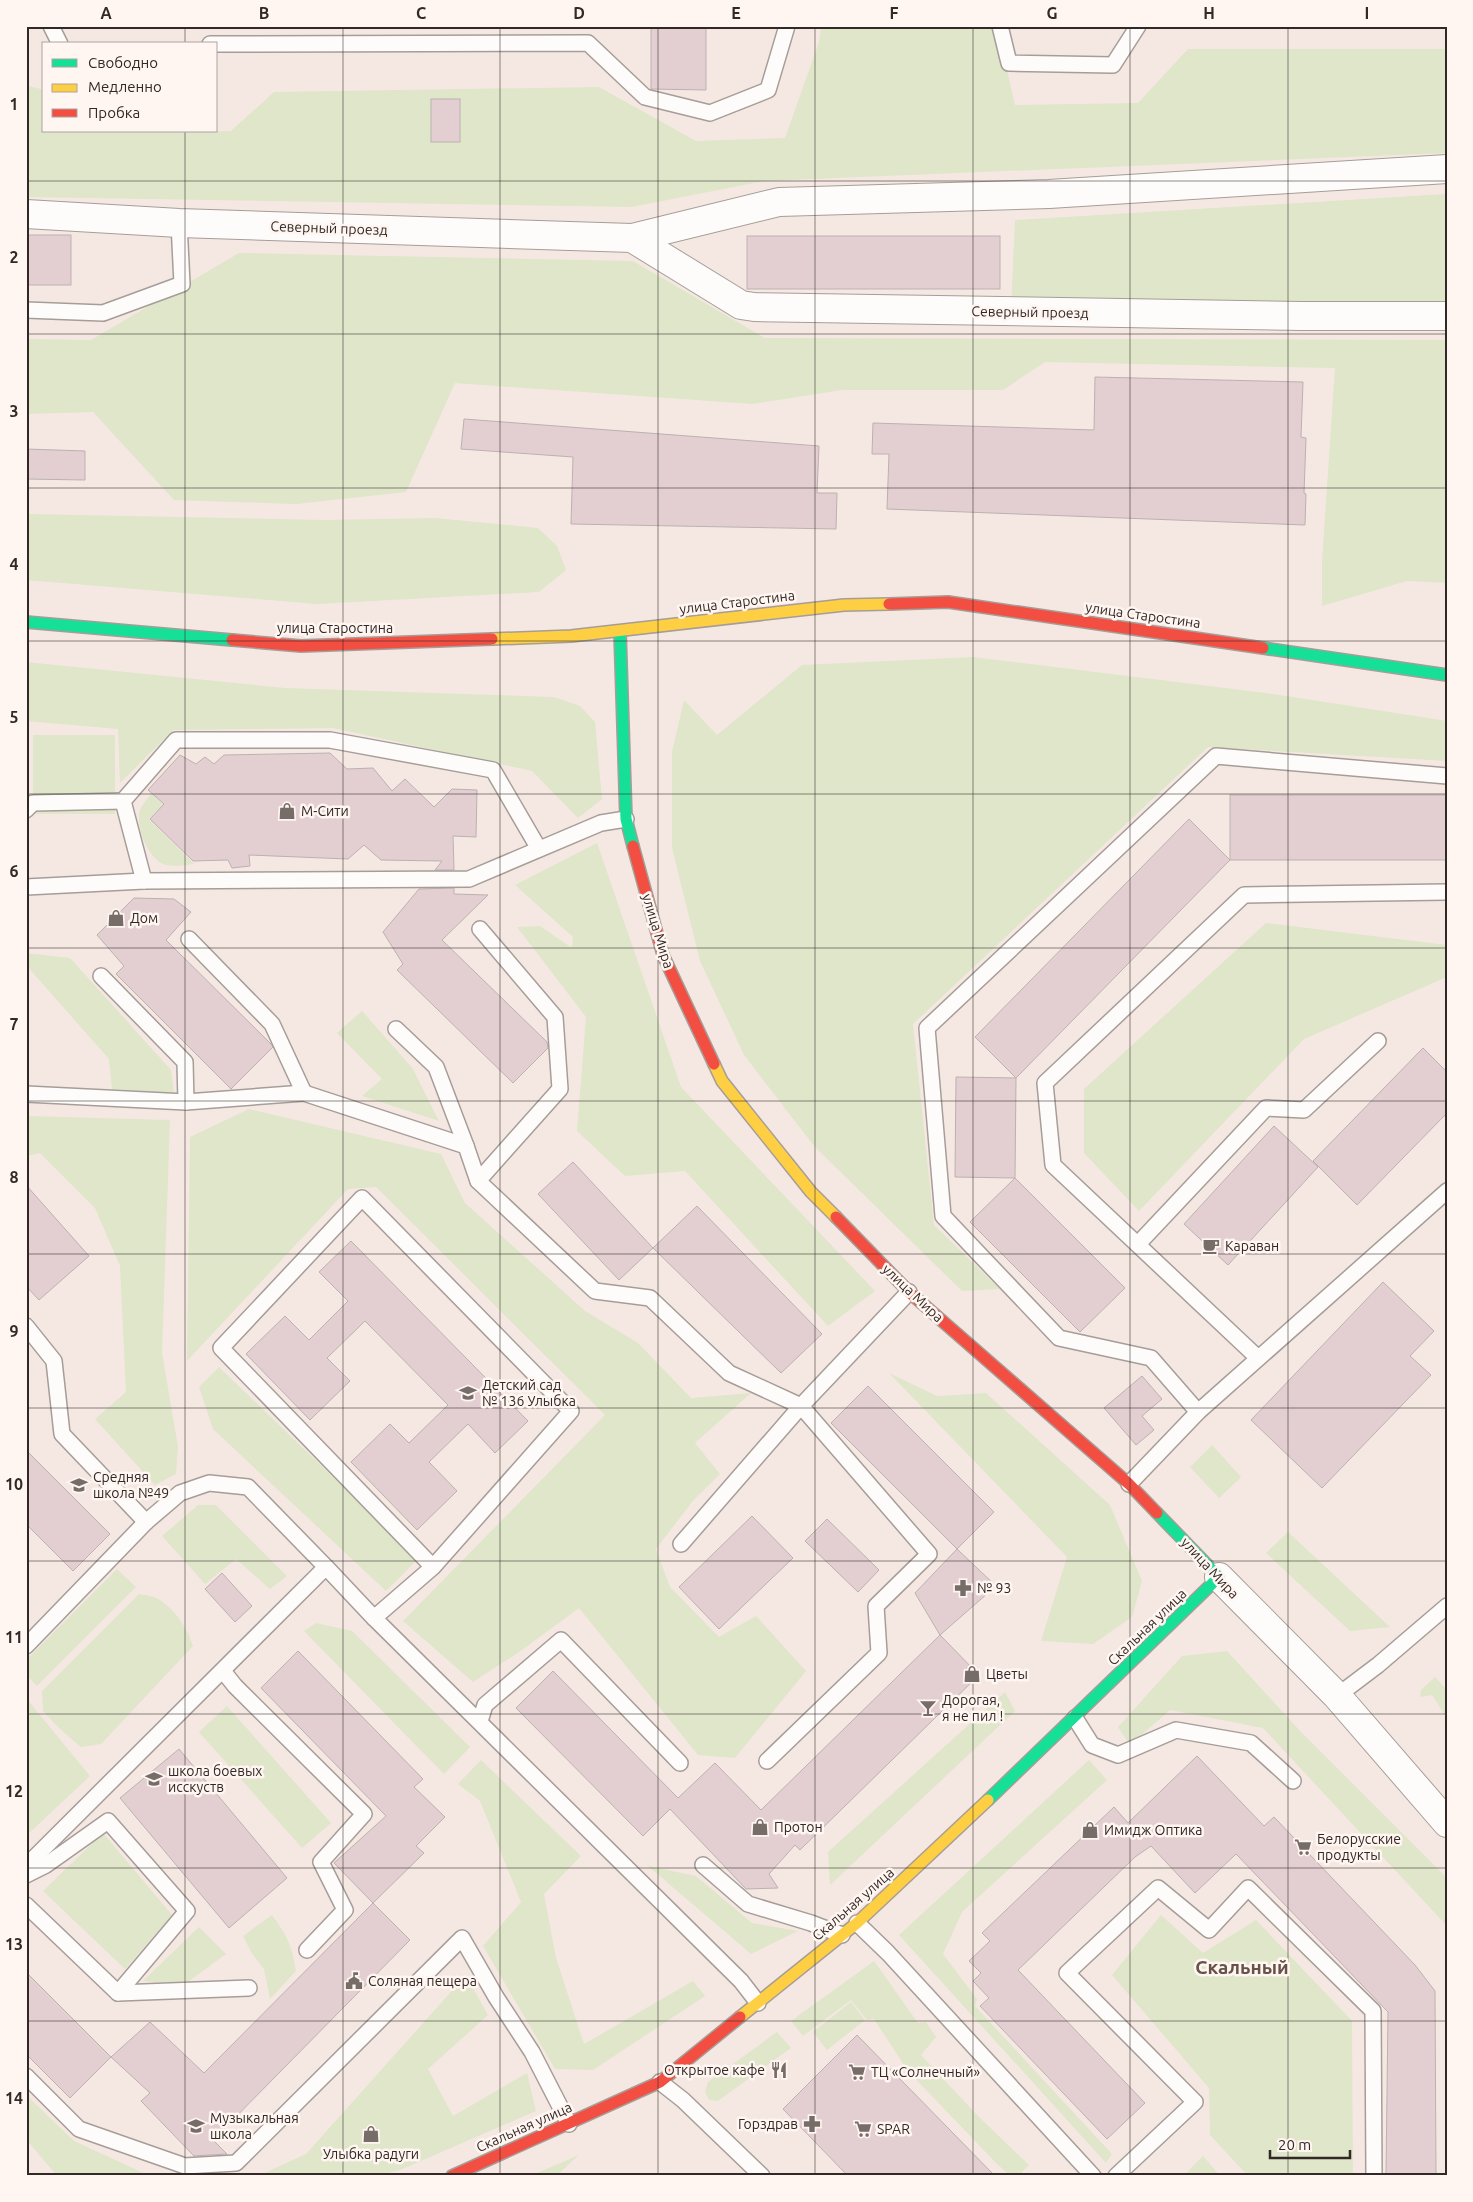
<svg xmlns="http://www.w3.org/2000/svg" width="1473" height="2202" font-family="Ubuntu,sans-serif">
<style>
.green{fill:#dfe6c9}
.building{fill:#e3cfd2;stroke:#bcb1b0}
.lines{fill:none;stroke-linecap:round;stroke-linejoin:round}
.lane-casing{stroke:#a69d98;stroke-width:18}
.street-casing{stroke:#a69d98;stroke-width:30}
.fast-casing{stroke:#a69d98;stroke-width:14}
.slow-casing{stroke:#a69d98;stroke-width:14}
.jam-casing{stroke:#a69d98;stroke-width:14}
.lane{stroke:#fefcfb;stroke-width:15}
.street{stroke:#fefcfb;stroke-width:28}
.fast{stroke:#16e098;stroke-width:11}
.slow{stroke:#ffcf43;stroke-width:11}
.jam{stroke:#f24e42;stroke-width:11}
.grid{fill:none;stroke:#322926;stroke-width:1;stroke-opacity:0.55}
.labels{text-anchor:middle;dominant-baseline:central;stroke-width:5;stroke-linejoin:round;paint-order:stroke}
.street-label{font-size:14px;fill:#322926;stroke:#fff5f1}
.poi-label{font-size:14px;fill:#322926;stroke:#fff5f1;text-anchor:start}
.district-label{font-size:19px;font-weight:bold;fill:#665249;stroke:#fff5f1}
.neatline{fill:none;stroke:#322926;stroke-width:2}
.grid-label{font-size:16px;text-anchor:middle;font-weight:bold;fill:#322926}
</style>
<rect width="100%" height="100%" fill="#f5e8e2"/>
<g class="green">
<polygon points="821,26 997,26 1015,105 1138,103 1188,49 1447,49 1447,153 764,181 632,207 26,197 26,85 44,90 44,131 231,131 274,92 599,87 696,141 785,138 819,42"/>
<polygon points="1447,194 1447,310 1011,308 1015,220"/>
<polygon points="239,253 633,261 765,338 1447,340 1447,583 1407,581 1322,606 1322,561 1335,368 1045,362 1003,390 842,390 753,404 455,383 406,492 296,504 174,500 93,412 26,414 26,339 91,340"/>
<polygon points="26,514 325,520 435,518 538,528 557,546 566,570 539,592 317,604 26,580"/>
<polygon points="973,657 1266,693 1447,721 1447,761 1208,747 913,1024 934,1225 1000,1289 962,1291 814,1146 744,1055 700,961 672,848 672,752 684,700 717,735 802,665"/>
<polygon points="26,662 285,688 554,697 580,706 595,722 602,799 578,818 532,771 333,728 173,730 120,783 118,729 26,721"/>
<rect x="33" y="735" width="82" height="79"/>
<path d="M151 794 163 804 149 819 194 864C186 865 175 867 167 865 149 862 135 827 140 810 142 805 147 799 151 794Z"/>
<polygon points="597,843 681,1087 875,1291 828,1326 685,1171 625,1176 577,1131 586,1017 517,927 540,926 572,948 573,937 515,885"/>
<polygon points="1266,923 1447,945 1447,977 1304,1039 1139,1211 1084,1153 1084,1089"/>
<polygon points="26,953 70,958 171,1070 174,1093 112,1089 109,1059 26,965"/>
<polygon points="362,1011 413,1069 439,1121 362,1096 382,1079 337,1033"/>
<polygon points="249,1109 441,1154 465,1203 585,1311 638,1343 691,1398 751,1393 695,1443 720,1474 692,1502 656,1549 670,1587 719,1637 756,1616 806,1671 735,1758 698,1755 579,1608 522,1650 473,1682 403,1621 605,1415 376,1187 348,1189 187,1361 190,1137"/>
<polygon points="26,1116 170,1120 162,1353 178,1447 176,1474 155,1485 95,1419 126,1392 120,1266 95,1208 40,1153 26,1156"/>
<polygon points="219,1367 418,1559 386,1591 213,1429 199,1387"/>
<polygon points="889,1373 937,1396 986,1393 1110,1505 1142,1581 1132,1617 1093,1644 1041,1641 1067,1557"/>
<polygon points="1212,1445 1241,1477 1219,1498 1190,1467"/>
<polygon points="198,1505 216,1505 287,1576 270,1589 236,1559 205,1584 162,1536"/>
<polygon points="1288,1532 1390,1627 1350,1631 1266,1553"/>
<polygon points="117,1569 136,1587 37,1686 26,1675 26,1660"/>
<path d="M139 1594C144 1595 153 1596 158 1599 174 1608 188 1629 193 1646L101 1744 81 1747 61 1730 43 1711 42 1691Z"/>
<polygon points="316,1623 352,1631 470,1747 444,1774 304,1631"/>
<polygon points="1227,1651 1301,1732 1447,1878 1447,1926 1263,1728 1170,1710 1130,1745 1118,1727 1182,1656"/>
<polygon points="1435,1677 1447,1690 1447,1718 1432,1695 1420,1697 1421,1690"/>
<polygon points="1005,1692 1015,1711 830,1885 828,1852"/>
<polygon points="26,1698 90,1776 26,1836"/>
<polygon points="227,1706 331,1823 302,1848 199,1732"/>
<polygon points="481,1760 581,1856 544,1894 556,1958 584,2044 693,1981 705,1996 593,2070 555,2069 483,1946 521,1902 480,1801 458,1784"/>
<polygon points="1089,1760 1107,1780 962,1912 943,1954 977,1999 975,2006 1112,2154 1106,2163 899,1935"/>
<polygon points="103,1833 172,1915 125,1969 43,1891"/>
<polygon points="648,1866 696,1876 752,1923 798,1931 751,1954"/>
<path d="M272 1915C287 1935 292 1946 296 1971L270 1999 264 1969 251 1952 243 1936Z"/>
<polygon points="1161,1915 1203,1953 1256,1920 1352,2021 1353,2176 1248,2176 1210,2135 1209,2088 1112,1975"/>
<polygon points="199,1927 226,1954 185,1984 143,1981"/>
<polygon points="874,1961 918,2023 926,2022 936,2037 921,2055 978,2116 1029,2165 1022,2172 1026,2176 1010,2176 995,2162 908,2071 874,2019 867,2020 851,2000 803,2036 791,2021"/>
<polygon points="466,1975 488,2015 428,2069 453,2116 527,2073 536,2111 400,2170 375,2176 258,2176 306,2154"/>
<polygon points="851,2002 865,2020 827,2050 813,2032"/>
<polygon points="777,2032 791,2048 718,2101 709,2100 705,2092 708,2082"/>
<polygon points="26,2095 74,2141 150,2176 57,2176 26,2139"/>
<polygon points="579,2155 556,2176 530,2176"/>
<polygon points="1203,2156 1220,2176 1183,2176"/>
</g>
<g class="building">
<polygon points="651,26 706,26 706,90 651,89"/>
<rect x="431" y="99" width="29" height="43"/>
<rect x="26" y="235" width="45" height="50"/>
<rect x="747" y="236" width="253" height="53"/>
<polygon points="1095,377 1303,382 1301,437 1306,438 1304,493 1306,494 1305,525 887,509 889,454 872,454 873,423 1094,430"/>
<polygon points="464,419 819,446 817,493 837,493 836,529 571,524 573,457 461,449"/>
<polygon points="26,449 85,451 85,480 26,479"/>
<polygon points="330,753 347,769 373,768 392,791 405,779 434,807 452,789 477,790 476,837 453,836 454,870 435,870 442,861 381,860 364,845 348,859 249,855 250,866 232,868 228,860 193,861 150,819 164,804 148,790 180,755 196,764 205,757 214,764 224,755"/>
<rect x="1230" y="795" width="217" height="65"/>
<polygon points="1189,819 1230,860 1016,1078 975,1037"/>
<polygon points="454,888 454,894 488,895 442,940 547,1042 548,1048 513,1083 397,970 403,964 383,932 419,889"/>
<polygon points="134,898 174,899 191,912 166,940 271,1044 273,1047 231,1089 116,974 124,966 97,935"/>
<polygon points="1423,1048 1447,1072 1447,1113 1357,1205 1313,1161"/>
<polygon points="956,1077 1016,1078 1015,1178 955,1177"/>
<polygon points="1274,1126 1318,1167 1228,1265 1184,1224"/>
<polygon points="573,1162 653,1248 619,1280 538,1194"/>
<polygon points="1015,1178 1125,1288 1080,1332 970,1222"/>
<polygon points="26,1185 89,1256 39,1300 26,1286"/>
<polygon points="697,1206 822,1334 781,1373 653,1248"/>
<polygon points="351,1241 528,1421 495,1453 468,1424 429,1462 457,1491 417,1530 351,1462 390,1424 409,1443 448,1405 365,1321 327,1358 350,1381 310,1420 246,1354 285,1316 309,1340 348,1301 319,1272"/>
<polygon points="1383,1282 1434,1331 1410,1356 1431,1375 1322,1488 1251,1420"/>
<polygon points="1142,1376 1162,1399 1142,1416 1154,1430 1136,1445 1104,1408"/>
<polygon points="868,1386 994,1512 957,1549 831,1423"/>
<polygon points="26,1450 110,1534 73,1571 26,1524"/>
<polygon points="752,1516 793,1558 719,1629 679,1587"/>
<polygon points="827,1519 879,1570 858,1592 805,1541"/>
<polygon points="957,1549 996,1586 940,1635 915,1593"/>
<polygon points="222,1573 252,1606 235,1622 205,1589"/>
<polygon points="940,1635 979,1675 800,1850 795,1845 769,1874 778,1888 746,1889 670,1809 643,1836 516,1708 553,1671 678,1798 715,1763 761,1810"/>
<polygon points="298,1651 423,1779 414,1787 445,1817 416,1846 424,1853 373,1903 334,1863 386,1816 261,1688"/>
<polygon points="179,1749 287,1878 229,1928 120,1798"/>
<polygon points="1197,1756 1264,1826 1274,1817 1415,1965 1435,1991 1436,2176 1386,2176 1388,2012 1236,1854 1195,1893 1151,1846 1135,1857 1018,1970 1145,2103 1107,2139 980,2006 989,1998 973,1981 981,1973 969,1961 990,1941 982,1933 1114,1807 1128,1823"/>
<polygon points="373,1903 410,1940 213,2140 227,2154 194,2156 141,2101 150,2093 111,2057 150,2022 204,2073"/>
<polygon points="26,1972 111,2057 70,2098 26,2054"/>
<polygon points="857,2035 995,2176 848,2176 783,2109"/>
</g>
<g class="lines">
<g class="lane-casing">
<g id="lane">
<polyline points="51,26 60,44"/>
<polyline points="1000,26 1009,63 1113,65 1138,26"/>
<polyline points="210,44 588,43 645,97 710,113 768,90 787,26"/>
<polyline points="26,310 103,313 182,284 179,223"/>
<polyline points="26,810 33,803 123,801"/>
<polyline points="144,881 123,801 176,740 330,740 493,770 539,849"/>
<polyline points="26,887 144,881 469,879 601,823 626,819"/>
<polyline points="189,939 272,1024 304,1093"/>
<polyline points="101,976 185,1062 186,1102"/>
<polyline points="396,1029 436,1067 466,1146"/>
<polyline points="26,1094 186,1102 304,1093 466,1146 478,1181 595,1291 650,1298 729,1373 801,1406 681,1544"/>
<polyline points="478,1181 560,1089 555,1017 480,929"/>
<polyline points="1138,1244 1266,1108 1304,1110 1378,1041"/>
<polyline points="26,1326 54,1361 62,1434 146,1522"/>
<polyline points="1258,1358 1053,1165 1045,1083 1244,895 1447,892"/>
<polyline points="1198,1412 1151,1358 1059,1338 943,1216 927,1028 1216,756 1447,776"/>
<polyline points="1129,1484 1198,1412 1447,1191"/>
<polyline points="374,1618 741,1981 758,2003"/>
<polyline points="26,1646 146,1522 180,1493 209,1483 248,1487 326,1567"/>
<polyline points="223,1671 235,1686 364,1814 321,1862 345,1910 307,1950"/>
<polyline points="1337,1696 1378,1665 1447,1606"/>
<polyline points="1075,1718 1092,1745 1118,1755 1176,1730 1251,1743 1293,1781"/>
<polyline points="480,1721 485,1705 561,1640 680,1763"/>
<polyline points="767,1761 879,1653 876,1606 929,1554 801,1406 909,1292"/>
<polyline points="703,1865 748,1904 811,1923 842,1935"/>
<polyline points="26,1866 326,1567 374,1618 433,1567 571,1411 362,1198 221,1348 433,1567"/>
<polyline points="26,1875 46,1865 108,1821 187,1911 118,1993"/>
<polyline points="26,1905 118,1993 249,1988"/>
<polyline points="857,1923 888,1953 1093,2176"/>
<polyline points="26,2076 79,2129 185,2166 236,2163 462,1938 496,1997 532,2052 569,2124"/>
<polyline points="660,2082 683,2100 762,2176"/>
<polyline points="1116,2176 1195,2102 1067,1973 1158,1888 1209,1930 1248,1888 1373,2011 1374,2176"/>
</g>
</g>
<g class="street-casing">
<g id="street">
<polyline points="26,214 179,223 632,238 741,305 754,307 1302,316 1447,316"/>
<polyline points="632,238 779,202 1049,194 1447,169"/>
<polyline points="1219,1577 1337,1696 1447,1823"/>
</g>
</g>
<g class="fast-casing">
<g id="fast">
<polyline points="26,622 232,640"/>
<polyline points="620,632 626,819 633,846"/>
<polyline points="1263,648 1447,675"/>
<polyline points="988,1800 1219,1577 1157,1513"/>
</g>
</g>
<g class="slow-casing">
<g id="slow">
<polyline points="492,639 571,636 844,605 889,604"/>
<polyline points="714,1064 722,1081 811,1192 836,1217"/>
<polyline points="740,2017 857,1923 988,1800"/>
</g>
</g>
<g class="jam-casing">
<g id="jam">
<polyline points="889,604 948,602 1263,648"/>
<polyline points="232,640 301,646 492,639"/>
<polyline points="633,846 663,955 714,1064"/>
<polyline points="836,1217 909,1292 1129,1484 1157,1513"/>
<polyline points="452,2176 660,2082 740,2017"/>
</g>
</g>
<use href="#lane" class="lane"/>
<use href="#street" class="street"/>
<use href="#fast" class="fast"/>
<use href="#slow" class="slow"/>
<use href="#jam" class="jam"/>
</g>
<path class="grid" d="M185 26V44M343 26V2176M500 26V2176M658 26V2176M815 26V2176M973 26V2176M1130 26V2176M1288 26V2176M185 131V2176M26 181H1447M26 334H1447M26 488H1447M26 641H1447M26 794H1447M26 948H1447M26 1101H1447M26 1254H1447M26 1408H1447M26 1561H1447M26 1714H1447M26 1868H1447M26 2021H1447"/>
<defs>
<g id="shop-bare" transform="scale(1.35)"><path d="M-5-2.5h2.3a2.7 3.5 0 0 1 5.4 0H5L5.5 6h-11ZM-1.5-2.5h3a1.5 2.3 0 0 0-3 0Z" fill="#766c68" stroke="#fff5f1" stroke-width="2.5" paint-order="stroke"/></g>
<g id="cafe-bare" transform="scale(1.35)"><path d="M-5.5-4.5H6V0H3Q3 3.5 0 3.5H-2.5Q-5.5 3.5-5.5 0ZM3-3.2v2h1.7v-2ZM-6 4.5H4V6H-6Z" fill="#766c68" stroke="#fff5f1" stroke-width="2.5" paint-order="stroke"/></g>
<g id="school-bare" transform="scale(1.35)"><path d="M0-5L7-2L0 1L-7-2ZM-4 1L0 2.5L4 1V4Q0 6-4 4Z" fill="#766c68" stroke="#fff5f1" stroke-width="2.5" paint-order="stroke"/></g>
<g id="pharmacy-bare" transform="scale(1.35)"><path d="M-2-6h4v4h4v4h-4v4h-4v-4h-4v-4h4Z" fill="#766c68" stroke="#fff5f1" stroke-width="2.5" paint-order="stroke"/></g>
<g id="bar-bare" transform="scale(1.35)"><path d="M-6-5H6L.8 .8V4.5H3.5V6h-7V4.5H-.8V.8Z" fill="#766c68" stroke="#fff5f1" stroke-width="2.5" paint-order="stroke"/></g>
<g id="supermarket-bare" transform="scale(1.35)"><path d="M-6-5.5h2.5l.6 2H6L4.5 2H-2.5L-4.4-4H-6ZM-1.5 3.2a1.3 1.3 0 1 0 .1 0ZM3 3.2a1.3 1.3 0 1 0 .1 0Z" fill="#766c68" stroke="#fff5f1" stroke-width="2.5" paint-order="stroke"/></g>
<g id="civic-bare" transform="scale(1.35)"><path d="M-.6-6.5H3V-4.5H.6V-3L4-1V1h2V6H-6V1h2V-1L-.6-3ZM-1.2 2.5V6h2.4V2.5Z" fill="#766c68" stroke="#fff5f1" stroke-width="2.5" paint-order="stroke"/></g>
<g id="restaurant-bare" transform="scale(1.35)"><path d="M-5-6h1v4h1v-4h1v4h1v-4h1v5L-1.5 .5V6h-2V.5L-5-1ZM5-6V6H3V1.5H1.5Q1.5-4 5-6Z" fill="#766c68" stroke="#fff5f1" stroke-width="2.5" paint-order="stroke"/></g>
</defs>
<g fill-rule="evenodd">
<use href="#shop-bare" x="287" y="811"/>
<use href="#shop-bare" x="116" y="918"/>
<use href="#cafe-bare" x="1211" y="1246"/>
<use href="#school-bare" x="468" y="1393"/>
<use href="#school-bare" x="79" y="1485"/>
<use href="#pharmacy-bare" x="963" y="1588"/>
<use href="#shop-bare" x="972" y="1674"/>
<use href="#bar-bare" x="928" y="1708"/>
<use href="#school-bare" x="154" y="1779"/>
<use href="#shop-bare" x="760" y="1827"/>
<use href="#shop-bare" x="1090" y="1830"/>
<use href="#supermarket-bare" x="1303" y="1847"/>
<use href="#civic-bare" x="354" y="1981"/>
<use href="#restaurant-bare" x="779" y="2070"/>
<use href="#supermarket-bare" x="857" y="2072"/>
<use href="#pharmacy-bare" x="812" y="2124"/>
<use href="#school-bare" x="196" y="2126"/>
<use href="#supermarket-bare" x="863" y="2129"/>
<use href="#shop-bare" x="371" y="2134"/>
</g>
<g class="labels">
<g class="street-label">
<text transform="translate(329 228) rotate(2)">Северный проезд</text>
<text transform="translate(1030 312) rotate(1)">Северный проезд</text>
<text transform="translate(737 602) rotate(-7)">улица Старостина</text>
<text transform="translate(1143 615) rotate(8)">улица Старостина</text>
<text x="335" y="628">улица Старостина</text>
<text transform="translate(658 931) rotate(73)">улица Мира</text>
<text transform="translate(913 1293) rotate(43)">улица Мира</text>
<text transform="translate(1210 1568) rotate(47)">улица Мира</text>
<text transform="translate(1147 1627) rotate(-44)">Скальная улица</text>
<text transform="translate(853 1904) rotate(-41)">Скальная улица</text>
<text transform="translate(524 2127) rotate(-24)">Скальная улица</text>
</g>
<g class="poi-label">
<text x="301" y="811">М-Сити</text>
<text x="130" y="918">Дом</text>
<text x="1225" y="1246">Караван</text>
<text x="482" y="1385">Детский сад<tspan x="482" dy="16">№ 136 Улыбка</tspan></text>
<text x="93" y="1477">Средняя<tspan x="93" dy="16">школа №49</tspan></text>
<text x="977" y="1588">№ 93</text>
<text x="986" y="1674">Цветы</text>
<text x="942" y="1700">Дорогая,<tspan x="942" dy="16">я не пил !</tspan></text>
<text x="168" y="1771">школа боевых<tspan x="168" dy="16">исскуств</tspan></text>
<text x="774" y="1827">Протон</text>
<text x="1104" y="1830">Имидж Оптика</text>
<text x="1317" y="1839">Белорусские<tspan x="1317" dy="16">продукты</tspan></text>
<text x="368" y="1981">Соляная пещера</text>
<text x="765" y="2070" text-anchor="end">Открытое кафе</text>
<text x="871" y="2072">ТЦ «Солнечный»</text>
<text x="210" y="2118">Музыкальная<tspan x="210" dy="16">школа</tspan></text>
<text x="798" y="2124" text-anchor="end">Горздрав</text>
<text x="877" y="2129">SPAR</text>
<text x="371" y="2154" text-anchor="middle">Улыбка радуги</text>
</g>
<g class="district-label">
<text x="1242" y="1967">Скальный</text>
</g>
</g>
<rect width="1473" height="2202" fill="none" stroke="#fff5f1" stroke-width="55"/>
<rect x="42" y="42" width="175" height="90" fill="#fff5f1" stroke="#ada3a0"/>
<rect x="52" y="59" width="25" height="8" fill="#16e098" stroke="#ada3a0"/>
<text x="88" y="68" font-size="15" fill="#322926">Свободно</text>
<rect x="52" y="84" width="25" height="8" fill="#ffcf43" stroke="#ada3a0"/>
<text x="88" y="92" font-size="15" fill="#322926">Медленно</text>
<rect x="52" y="109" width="25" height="8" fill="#f24e42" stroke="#ada3a0"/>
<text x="88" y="118" font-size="15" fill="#322926">Пробка</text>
<path d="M1270 2150v8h80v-8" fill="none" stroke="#322926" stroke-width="2.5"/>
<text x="1278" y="2150" font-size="15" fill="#322926" stroke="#fff5f1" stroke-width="4" paint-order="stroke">20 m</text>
<rect x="28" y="28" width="1418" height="2146" class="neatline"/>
<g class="grid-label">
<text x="106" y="19">A</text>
<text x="264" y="19">B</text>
<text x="421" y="19">C</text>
<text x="579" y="19">D</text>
<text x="736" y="19">E</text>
<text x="894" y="19">F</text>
<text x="1052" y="19">G</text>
<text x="1209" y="19">H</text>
<text x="1367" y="19">I</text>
<text x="14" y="110">1</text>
<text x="14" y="263">2</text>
<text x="14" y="417">3</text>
<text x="14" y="570">4</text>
<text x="14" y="723">5</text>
<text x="14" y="877">6</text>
<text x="14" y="1030">7</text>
<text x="14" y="1183">8</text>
<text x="14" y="1337">9</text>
<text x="14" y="1490">10</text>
<text x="14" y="1643">11</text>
<text x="14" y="1797">12</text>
<text x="14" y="1950">13</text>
<text x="14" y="2104">14</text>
</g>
</svg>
